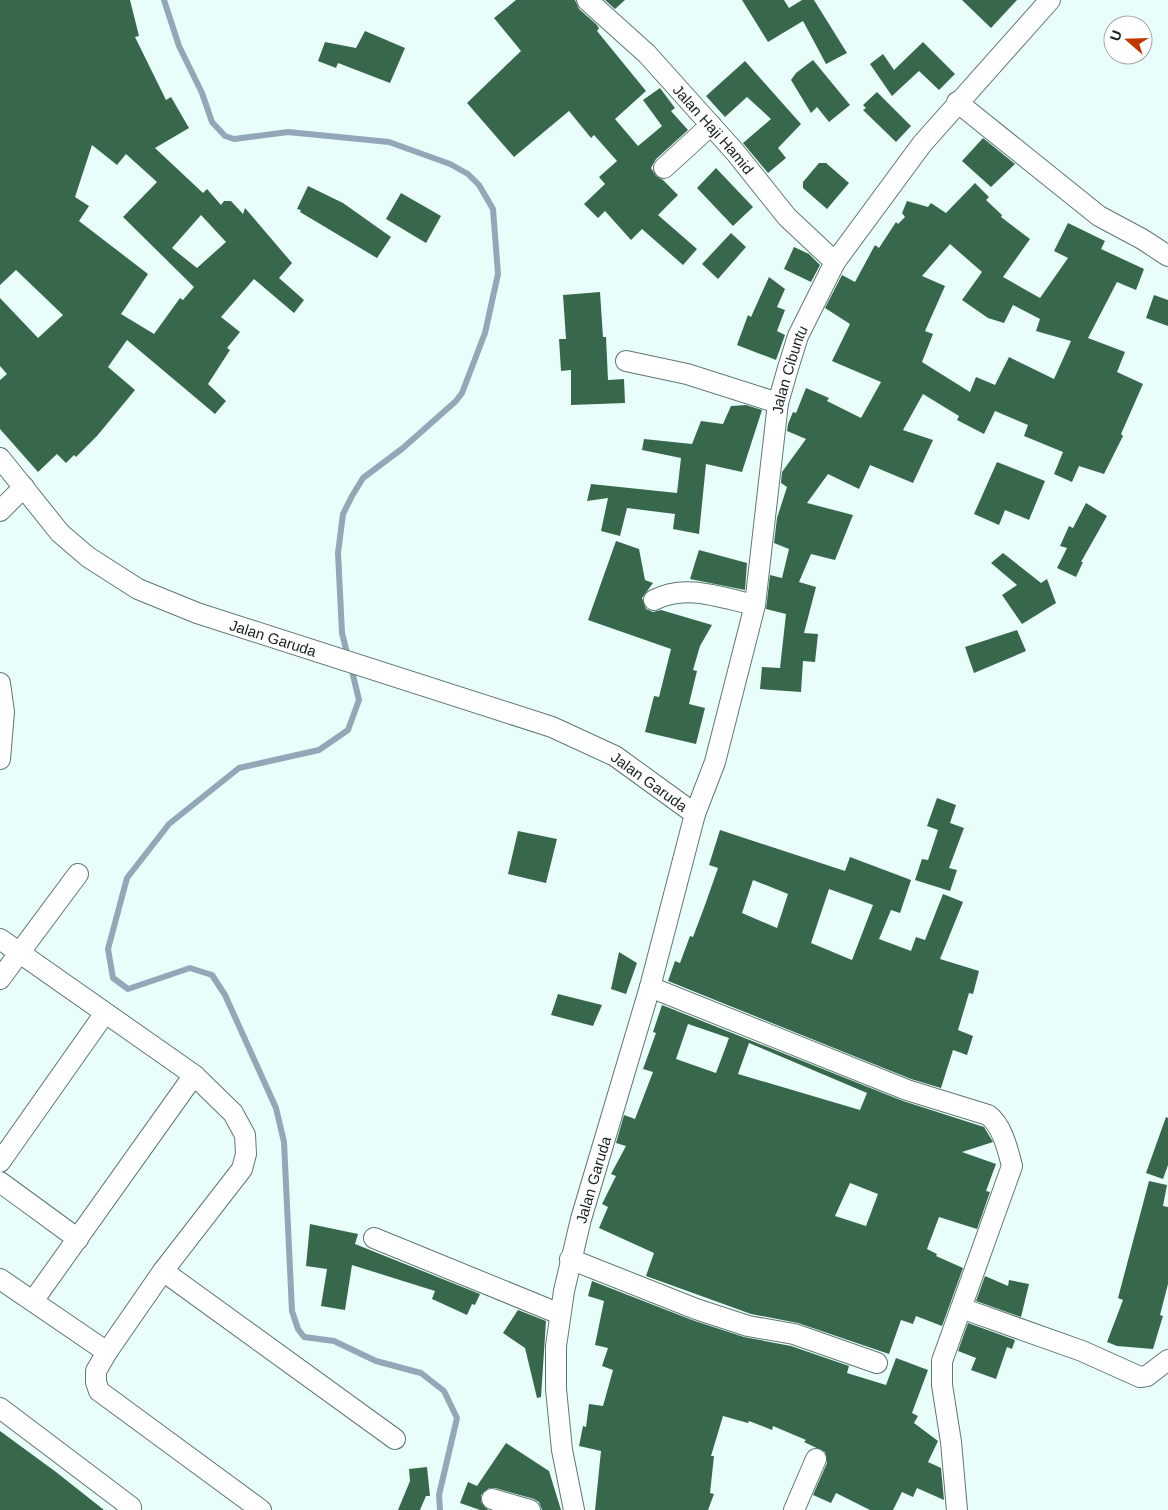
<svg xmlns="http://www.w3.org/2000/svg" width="1168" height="1510" font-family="Arial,sans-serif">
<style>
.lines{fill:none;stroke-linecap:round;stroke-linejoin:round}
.stream{stroke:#92a7b7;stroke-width:6}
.building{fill:#38684b;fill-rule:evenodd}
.minor-casing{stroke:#5f7774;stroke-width:22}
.minor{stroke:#fff;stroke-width:20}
.labels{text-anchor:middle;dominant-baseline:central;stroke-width:5;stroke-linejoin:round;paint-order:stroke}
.street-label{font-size:15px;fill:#182221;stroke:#fff}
</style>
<rect width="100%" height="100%" fill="#e9fefb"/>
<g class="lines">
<g class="stream">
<polyline points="164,0 179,46 202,93 212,122 225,136 234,139 288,132 389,142 450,164 468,174 479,185 493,209 498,274 485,333 462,393 456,401 403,448 363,478 352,496 343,514 338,553 342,633 348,657"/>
<polyline points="351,667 359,700 348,730 319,750 239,768 169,824 127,878 108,949 113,978 128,989 190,968 212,975 225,995 276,1108 284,1142 292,1311 298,1329 304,1337 334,1341 376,1361 421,1373 444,1391 457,1418 439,1495 440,1510"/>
</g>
</g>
<g class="building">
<path d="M0 0H130L139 36 135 37 166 100 171 97 189 128 155 148 203 193 207 189 221 205 224 201H231L243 214 245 208 292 263 279 278 304 300 294 313 254 279 221 317 240 332 227 348 230 350 208 384 226 401 215 414 127 340 108 367 135 390 97 436 76 457 74 455 66 463 57 454 38 472 0 429V380L7 374 0 366V298L38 338 63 315 16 270 0 285ZM92 145 117 165 126 154 157 182 123 217 194 287 183 300 180 298 154 334 121 314 148 274 79 221 89 206 75 197ZM201 215 226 242 197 268 172 248Z"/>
<polygon points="516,0 575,0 579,9 596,24 599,28 597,31 646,91 615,119 638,146 662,126 643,100 660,88 675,108 671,111 688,130 656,159 651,168 656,176 663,180 678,195 658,215 697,249 683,265 642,229 631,240 605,211 598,218 584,204 605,184 599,177 617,161 594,135 591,138 569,111 514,157 467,103 521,51 494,18"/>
<polygon points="605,0 625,0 615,9"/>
<polygon points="742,0 784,0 789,8 802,0 814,0 847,53 826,64 803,21 768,42"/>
<polygon points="962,0 1017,0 991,28"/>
<polygon points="365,31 405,48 390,83 338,63 336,68 318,61 325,42 356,48"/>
<polygon points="923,42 955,74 939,90 919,71 892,96 870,64 883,54 894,70"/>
<polygon points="813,60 850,105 829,122 817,107 811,113 791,80 796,73"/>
<polygon points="745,61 801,124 778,148 786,158 768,173 743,143 771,119 747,97 725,117 706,96"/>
<polygon points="877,92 911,126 896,142 863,110 866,108 863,105"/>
<polygon points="983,138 1015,164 991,187 962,161"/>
<polygon points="819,163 826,163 849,183 827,209 803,188 803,182"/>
<polygon points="716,168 753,207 733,226 697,188"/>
<path d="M975 183 989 197 986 200 1002 215 1001 217 1030 239 1003 277 1040 298 1068 258 1054 251 1068 223 1105 241 1101 249 1144 269 1136 290 1117 282 1088 338 1125 352 1117 372 1143 384 1121 434 1123 436 1104 474 1079 466 1072 482 1054 474 1063 452 1024 436 1028 425 995 411 984 434 957 420 959 416 923 394 903 430 933 440 913 483 870 465 859 489 828 474 807 503 853 515 835 560 811 554 799 582 816 587 804 633 818 634 815 662 803 661 801 692 760 689 762 667 780 668 786 614 766 609 770 575 782 578 789 549 774 543 777 518 787 487 781 483 782 472 806 439 787 431 788 424 793 412 796 413 806 388 829 398 827 401 861 418 881 382 832 361 850 324 825 308 842 275 855 282 875 245 879 248 896 222 898 224 905 217 902 213 907 201 928 207 931 203 946 213ZM950 244 982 272 962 300 988 318 1004 323 1013 305 1040 319 1036 331 1071 341 1054 379 1009 357 995 385 976 377 970 392 922 362 933 334 925 331 945 286 922 276Z"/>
<polygon points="308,186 343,203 391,237 377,258 300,212 301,210 297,209"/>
<polygon points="401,193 441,216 426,243 386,219"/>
<polygon points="731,233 746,247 718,279 702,264"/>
<polygon points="794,247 809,254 820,265 811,282 784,269"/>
<polygon points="769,277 785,289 777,307 785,310 777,331 785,335 776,360 737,345 748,315 751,317"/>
<polygon points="600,292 603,337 606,337 608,380 624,379 625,403 571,405 571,370 561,371 559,339 566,339 563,295"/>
<polygon points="1154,295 1168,300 1168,326 1146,318"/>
<polygon points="746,405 762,410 742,472 706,464 699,534 673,529 675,514 627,508 620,536 601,531 608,498 587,501 591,484 677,493 681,458 642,450 644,439 692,444 701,421 723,424 731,406"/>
<polygon points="997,462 1045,481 1029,520 1005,510 999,525 974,514"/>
<polygon points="1086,503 1107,516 1081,562 1083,562 1076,577 1057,568 1067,548 1060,546 1069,526 1073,528"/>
<polygon points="616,541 639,549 645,580 653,583 642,598 646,609 653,612 661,610 712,625 700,646 693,670 697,671 689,704 705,708 696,744 645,732 654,696 659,697 671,649 588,620"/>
<polygon points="699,550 747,563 745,590 690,579"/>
<polygon points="1003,553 1041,583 1047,579 1056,603 1022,624 1002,595 1017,585 991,563"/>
<polygon points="1017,630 1026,651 974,673 965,647"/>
<polygon points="937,798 956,805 950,823 964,828 949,868 957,870 950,891 915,880 922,859 928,860 938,830 927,826"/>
<path d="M720 830 845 871 850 857 911 880 900 913 891 910 879 939 911 951 916 937 925 940 943 894 963 902 940 959 979 971 973 994 969 993 958 1030 973 1036 967 1055 953 1050 941 1088 911 1079 668 981 675 961 680 963 690 936 693 937 705 905 718 868 709 865ZM753 880 788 894 777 928 742 913ZM829 889 873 905 852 960 811 943Z"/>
<polygon points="518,831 557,839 546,883 508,874"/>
<polygon points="619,952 637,963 626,994 611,989"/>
<polygon points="558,994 602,1005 593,1026 551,1015"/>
<path d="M662 1005 903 1101 984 1127 993 1142 962 1152 996 1164 986 1191 990 1192 977 1229 939 1217 927 1249 937 1254 936 1256 963 1268 942 1326 916 1316 913 1324 901 1320 889 1354 798 1323 751 1314 646 1276 654 1253 599 1228 608 1207 602 1204 616 1176 611 1174 626 1146 616 1143 624 1115 635 1119 653 1072 643 1069 656 1033 653 1032ZM688 1024 729 1038 716 1073 676 1059ZM749 1043 867 1093 860 1110 738 1074ZM850 1183 878 1194 866 1226 835 1216Z"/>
<polygon points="1166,1117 1168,1118 1168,1165 1163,1179 1146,1173"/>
<polygon points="1149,1181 1167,1185 1163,1206 1168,1207 1168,1284 1160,1315 1163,1316 1153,1349 1117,1346 1107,1342 1123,1300 1118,1298"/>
<polygon points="310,1224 358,1234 355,1244 480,1294 475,1305 472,1304 467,1315 432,1299 435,1291 352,1265 345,1310 321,1306 327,1269 306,1266"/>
<polygon points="985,1276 1008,1286 1009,1280 1029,1284 1021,1317 976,1301"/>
<polygon points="592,1281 692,1320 744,1337 791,1346 849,1366 847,1373 886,1385 896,1358 928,1370 912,1413 918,1416 914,1423 938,1441 928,1462 941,1468 944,1500 917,1488 913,1497 902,1492 893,1510 870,1510 836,1493 831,1503 813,1495 827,1463 825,1452 804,1442 806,1440 773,1426 772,1430 749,1421 748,1423 723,1416 711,1456 714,1456 710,1493 714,1494 708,1510 595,1510 601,1451 579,1446 583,1426 586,1427 589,1404 603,1406 613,1370 602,1366 608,1348 595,1345 604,1301 588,1296"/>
<polygon points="518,1310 546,1321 541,1397 537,1398 525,1348 503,1333"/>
<polygon points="968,1323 1015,1340 1012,1349 1007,1347 996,1379 971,1370 976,1358 958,1351"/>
<polygon points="0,1431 56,1472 104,1510 0,1510"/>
<polygon points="506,1443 549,1471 561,1510 542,1510 539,1502 534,1499 495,1488 489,1488 481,1495 481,1502 488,1510 480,1510 460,1503 468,1482 477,1486"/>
<polygon points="427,1467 430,1496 426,1496 420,1510 398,1510 410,1481 409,1469"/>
</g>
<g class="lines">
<g class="minor-casing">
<g id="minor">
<path id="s1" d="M587 0 647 54 735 152 787 217 835 262"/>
<polyline points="957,102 1099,216 1142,239 1168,256"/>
<polyline points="664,168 711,125"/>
<polyline points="626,361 687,374 778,403"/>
<path id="s2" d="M0 458 60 533 88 557 138 589 197 613 552 727 615 756 695 814"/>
<polyline points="0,511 24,487"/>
<path d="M654 600C686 583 722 598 755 605"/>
<polyline points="0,683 4,712 0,759"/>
<polyline points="0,939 194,1075 233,1113 245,1135 246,1154 242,1169 163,1271 107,1352 96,1371 96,1382 99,1391 261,1510"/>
<polyline points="0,979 78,874"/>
<path d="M650 987 907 1090 988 1115C1002 1125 1008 1150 1012 1166L942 1361V1385L951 1442 957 1510"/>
<polyline points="0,1162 105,1013"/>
<polyline points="0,1182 78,1239"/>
<polyline points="374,1238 560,1314"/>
<polyline points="570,1259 696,1309 748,1326 794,1334 877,1363"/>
<polyline points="163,1271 395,1439"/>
<polyline points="0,1279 107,1352"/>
<polyline points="33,1301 194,1075"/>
<polyline points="961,1308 1082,1351 1140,1377 1147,1376 1168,1360"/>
<polyline points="0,1408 131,1507 129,1510"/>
<polyline points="492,1499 530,1510"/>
<path id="s3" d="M574 1510 562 1450 556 1389V1346L564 1291 581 1219 650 987 695 814 715 762 755 605 778 403 788 368 798 336 835 262 922 144 1050 0"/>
<polyline points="794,1510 816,1459"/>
</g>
</g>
<use href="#minor" class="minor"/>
</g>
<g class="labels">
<g class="street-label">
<text stroke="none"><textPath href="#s1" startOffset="181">Jalan Haji Hamid</textPath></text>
<text stroke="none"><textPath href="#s3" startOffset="1172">Jalan Cibuntu</textPath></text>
<text stroke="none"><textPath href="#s2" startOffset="336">Jalan Garuda</textPath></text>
<text stroke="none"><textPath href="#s2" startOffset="741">Jalan Garuda</textPath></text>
<text stroke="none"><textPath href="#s3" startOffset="336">Jalan Garuda</textPath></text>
</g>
</g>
<g transform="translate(1128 40) rotate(290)"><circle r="24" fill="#ffffff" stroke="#a3a7a6"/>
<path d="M0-4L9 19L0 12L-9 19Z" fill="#c03800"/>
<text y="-8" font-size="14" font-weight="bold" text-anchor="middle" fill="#182221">U</text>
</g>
</svg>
